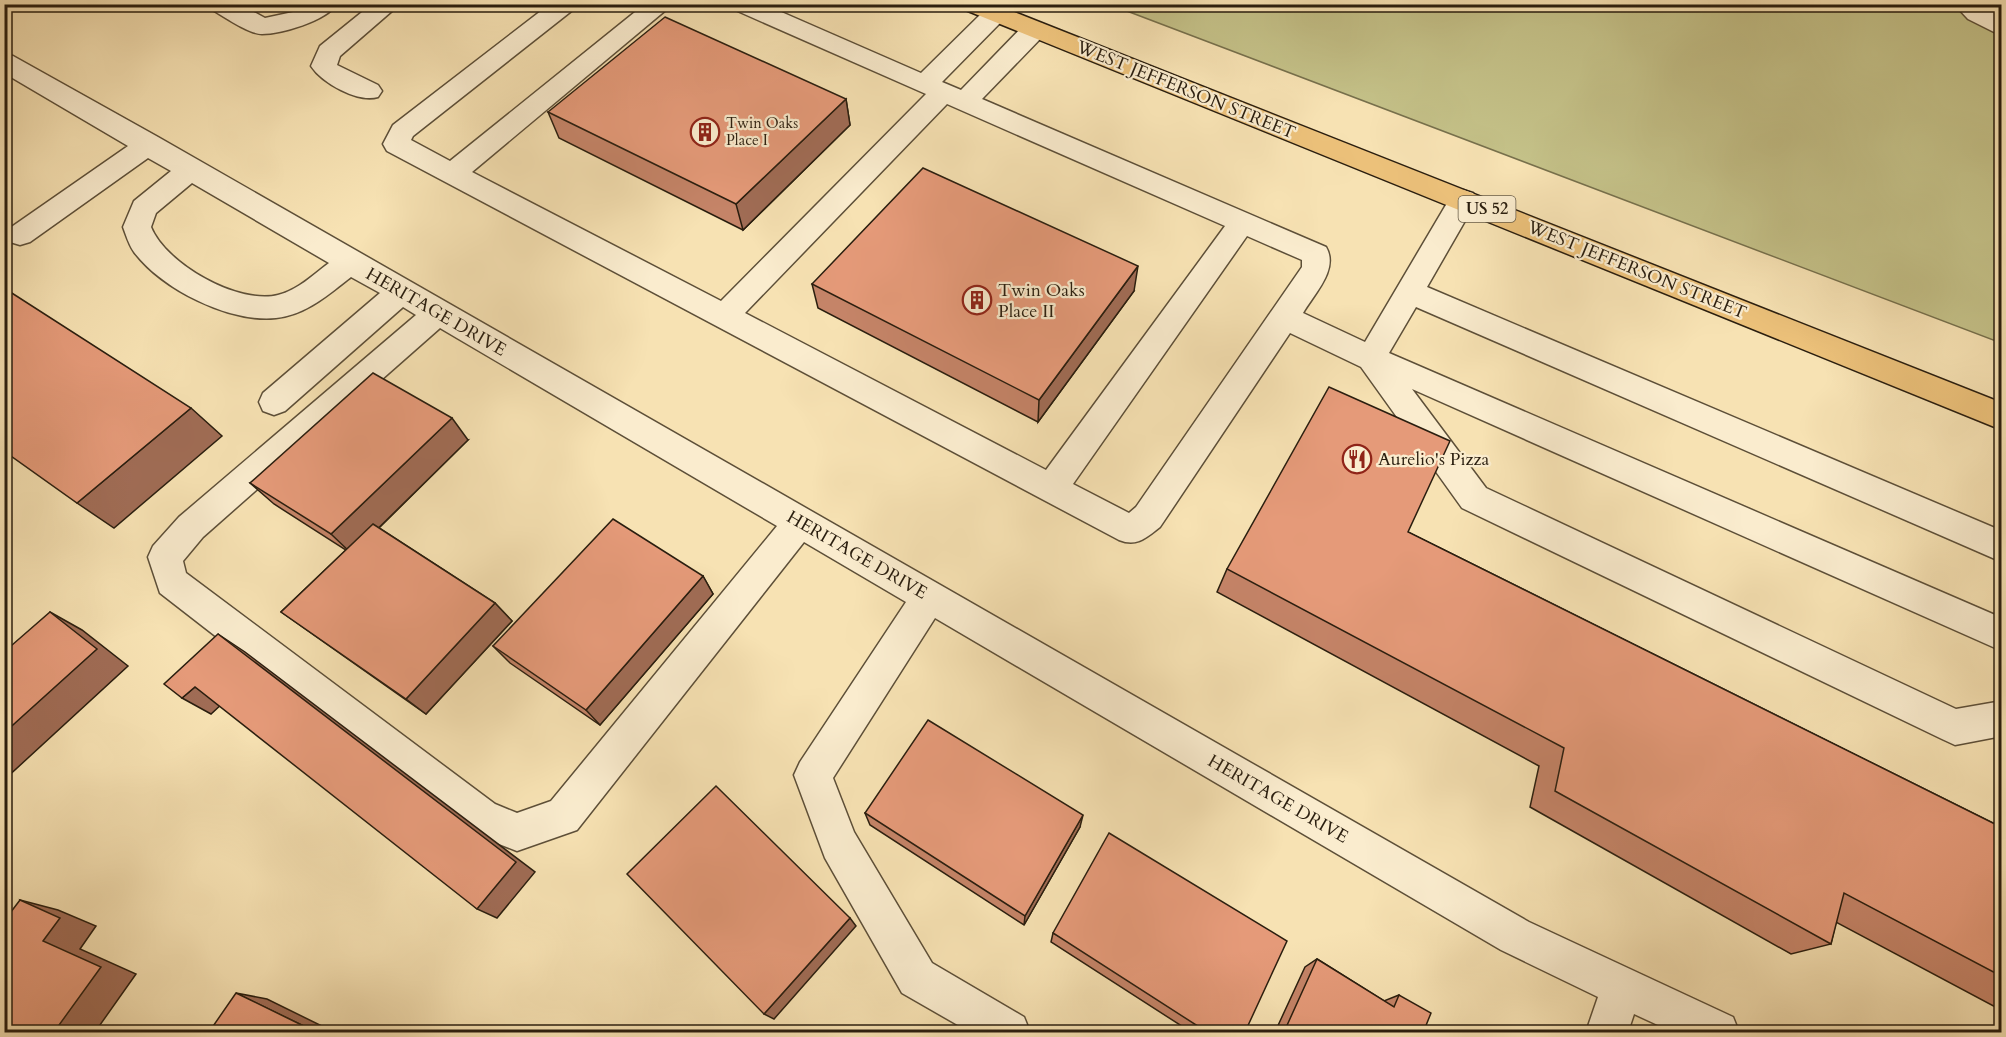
<svg xmlns="http://www.w3.org/2000/svg" width="2006" height="1037" font-family="Cardo,serif">
<style>
.green{fill:#c4c188;stroke:#77704c;stroke-width:1.5}
.lines{fill:none;stroke-linecap:round;stroke-linejoin:round}
.minor-casing{stroke:#5d4f38;stroke-width:3}
.major-casing{stroke:#2a1e0f;stroke-width:3}
.minor{fill:#faecce;fill-rule:evenodd}
.major{fill:#ecc17a;fill-rule:evenodd}
.wall{fill:#c58468;stroke:#2a1e0f;stroke-width:1.5}
.shaded-wall{fill:#a06c55;stroke:#2a1e0f;stroke-width:1.5}
.building{fill:#e59a79;stroke:#2a1e0f;stroke-width:1.5}
.labels{text-anchor:middle;dominant-baseline:central;stroke-width:4.5;stroke-linejoin:round;paint-order:stroke}
.far-poi-label{font-size:15px;fill:#2a1e0f;stroke:#faecce;text-anchor:start}
.shield{fill:#faecce;stroke:#685c48;stroke-width:1.5}
.shield-label{font-size:16px;font-weight:bold;fill:#2a1e0f}
.street-label{font-size:18px;fill:#2a1e0f;stroke:#faecce}
.poi-label{font-size:18px;fill:#2a1e0f;stroke:#faecce;text-anchor:start}
</style>
<rect width="100%" height="100%" fill="#f7e2b3"/>
<filter id="stains"><feTurbulence type="fractalNoise" baseFrequency=".00333" numOctaves="4"/><feColorMatrix values="0 0 0 0 .2 0 0 0 0 .09 0 0 0 0 .02 0 0 0 .5 -.17"/></filter>
<radialGradient id="worn" r=".72"><stop offset=".6" stop-color="#630" stop-opacity="0"/><stop offset="1" stop-color="#630" stop-opacity=".3"/></radialGradient>
<polygon class="green" points="1111,5 2001,5 2001,343"/>
<g class="lines">
<g class="minor-casing">
<g id="minor">
<path d="M207 4H239L265 18 293 12 306 4H337C326 21 281 34 262 34 249 34 223 16 211 9Z"/>
<path d="M372 4H400L340 56 337 65 378 85 382 91 378 97C358 103 322 83 311 66L320 46Z"/>
<path d="M550 4H578L574 9 413 136 411 140 450 161 645 4H673L472 172 721 301 926 94 733 9 729 4H763L921 73 986 9 995 6 1004 9 1007 14 1004 19 942 82 961 90 1025 24 1034 22 1043 24 1046 30 1043 36 982 99 1326 247C1339 269 1315 293 1303 313L1365 342 1453 193 1463 190 1473 193 1477 200 1427 287 2002 531V562L1416 307 1389 353 2002 618V651L1412 389 1486 488 1956 709 2002 701V736L1955 745 1942 739 1462 508 1361 367 1290 333 1160 527C1146 538 1137 547 1119 540L387 151 383 144 393 125ZM947 104 1225 226 1046 470 745 313ZM1247 236 1302 260V267L1136 507 1129 513 1073 484Z"/>
<polygon points="1954,4 1981,4 2002,17 2002,36 1968,19"/>
<path d="M4 54 13 56 158 137 1529 922 1733 1017 1739 1032H1673L1634 1014 1628 1032H1586L1598 997 1501 950 935 618 833 778 854 832 932 963 1024 1017 1030 1032H970L902 993 825 858 794 775 800 762 906 602 804 542 577 830 517 851 468 832 160 593 148 557 153 546 179 517 416 315 403 307 285 411 274 415 263 411 259 402 263 393 380 293 351 277C329 294 306 315 276 318 229 323 162 289 134 252 129 245 126 235 123 227L134 201 171 171 148 158 30 242 20 245 10 242 6 235 10 228 128 146 4 73ZM192 183 329 263C313 275 298 290 278 295 238 305 166 264 151 227L156 213ZM440 328 777 526 551 801 517 813 495 804 186 573 183 561 203 537Z"/>
</g>
</g>
<g class="major-casing">
<polygon id="major" points="959,4 994,4 2002,403 2002,430 963,9"/>
</g>
<use href="#minor" class="minor"/>
<use href="#major" class="major"/>
</g>
<g class="wall">
<polygon points="298,4 316,4 308,10"/>
<polygon points="846,99 850,125 743,230 559,138 548,112"/>
<polygon points="812,284 1134,291 1038,422 818,308"/>
<polygon points="468,440 379,528 495,603 512,621 426,714 281,612 346,550 274,504 250,483"/>
<polygon points="1408,532 2001,827 2001,1010 1836,922 1831,944 1791,954 1530,807 1539,766 1217,592 1227,569"/>
<polygon points="703,576 713,594 600,725 510,663 493,646"/>
<polygon points="865,813 1080,827 1024,925 870,825"/>
<polygon points="1053,933 1245,1032 1191,1032 1051,942"/>
<polygon points="1317,959 1384,1001 1399,995 1425,1028 1432,1032 1275,1032 1305,967"/>
</g>
<g class="shaded-wall">
<polygon points="305,4 316,4 308,10"/>
<polygon points="846,99 850,125 743,230 736,204"/>
<polygon points="1138,266 1134,291 1038,422 1039,400"/>
<polygon points="191,408 222,436 114,528 77,503"/>
<polygon points="452,418 468,440 352,554 331,534"/>
<polygon points="703,576 713,594 600,725 586,710"/>
<polygon points="495,603 512,621 426,714 406,699"/>
<polygon points="50,612 82,630 128,666 4,780 4,733"/>
<polygon points="218,634 245,652 535,872 497,918 477,909"/>
<polygon points="195,687 223,703 211,714 182,698"/>
<polygon points="1083,815 1080,827 1024,925 1025,916"/>
<polygon points="20,900 58,910 96,926 80,949 136,974 95,1032 54,1032 43,941"/>
<polygon points="850,918 856,926 774,1019 764,1014"/>
<polygon points="236,993 267,999 334,1032 316,1032"/>
</g>
<g class="building">
<polygon points="665,17 846,99 736,204 548,112"/>
<polygon points="923,168 1138,266 1039,400 812,284"/>
<polygon points="4,288 191,408 77,503 4,451"/>
<polygon points="373,373 452,418 331,534 250,483"/>
<polygon points="1329,387 1450,441 1408,532 2001,827 2001,976 1844,893 1831,944 1555,791 1564,748 1227,569"/>
<polygon points="613,519 703,576 586,710 493,646"/>
<polygon points="373,524 495,603 406,699 281,612"/>
<polygon points="50,612 97,649 4,733 4,652"/>
<polygon points="218,634 516,862 477,909 195,687 182,698 164,684"/>
<polygon points="928,720 1083,815 1025,916 865,813"/>
<polygon points="716,786 850,918 764,1014 627,874"/>
<polygon points="1109,833 1287,941 1245,1032 1207,1032 1053,933"/>
<polygon points="20,900 60,918 43,941 101,967 54,1032 22,1032 4,1024 4,921"/>
<polygon points="1317,959 1394,1007 1399,995 1431,1013 1425,1028 1432,1032 1284,1032"/>
<polygon points="236,993 316,1032 209,1032"/>
</g>
<defs>
<g id="building-ring" transform="scale(1.5)"><circle r="9.5" fill="#faecce" stroke="#8f2418" stroke-width="1.5"/><path d="M-4-6H4V6H1V3H-1V6H-4ZM-2.5-4.3h1.7v1.8h-1.7ZM.8-4.3h1.7v1.8H.8ZM-2.5-1h1.7V.8h-1.7ZM.8-1h1.7V.8H.8Z" fill="#8f2418"/></g>
<g id="restaurant-ring" transform="scale(1.5)"><circle r="9.5" fill="#faecce" stroke="#8f2418" stroke-width="1.5"/><path d="M-5-6h1v4h1v-4h1v4h1v-4h1v5L-1.5 .5V6h-2V.5L-5-1ZM5-6V6H3V1.5H1.5Q1.5-4 5-6Z" fill="#8f2418"/></g>
</defs>
<g fill-rule="evenodd">
<use href="#building-ring" x="705" y="132"/>
<use href="#building-ring" x="977" y="300"/>
<use href="#restaurant-ring" x="1357" y="459"/>
</g>
<g class="labels">
<g class="far-poi-label">
<text x="726" y="123">Twin Oaks<tspan x="726" dy="17">Place I</tspan></text>
</g>
<rect class="shield" x="1458.5" y="196" width="57" height="26" rx="4.5"/>
<g class="shield-label">
<text x="1487" y="209">US 52</text>
</g>
<g class="street-label">
<text transform="translate(1186 90) rotate(22)">WEST JEFFERSON STREET</text>
<text transform="translate(1637 270) rotate(22)">WEST JEFFERSON STREET</text>
<text transform="translate(436 312) rotate(30)">HERITAGE DRIVE</text>
<text transform="translate(857 555) rotate(30)">HERITAGE DRIVE</text>
<text transform="translate(1278 799) rotate(30)">HERITAGE DRIVE</text>
</g>
<g class="poi-label">
<text x="998" y="290">Twin Oaks<tspan x="998" dy="21">Place II</tspan></text>
<text x="1378" y="459">Aurelio's Pizza</text>
</g>
</g>
<rect width="2006" height="1037" fill="none" stroke="#f7e2b3" stroke-width="24"/>
<rect x="6" y="6" width="1994" height="1025" fill="none" stroke="#2a1e0f" stroke-width="3"/>
<rect x="12" y="12" width="1982" height="1013" fill="none" stroke="#2a1e0f" stroke-width="1.5"/>
<rect width="100%" height="100%" filter="url(#stains)"/>
<rect width="100%" height="100%" fill="url(#worn)"/>
</svg>
